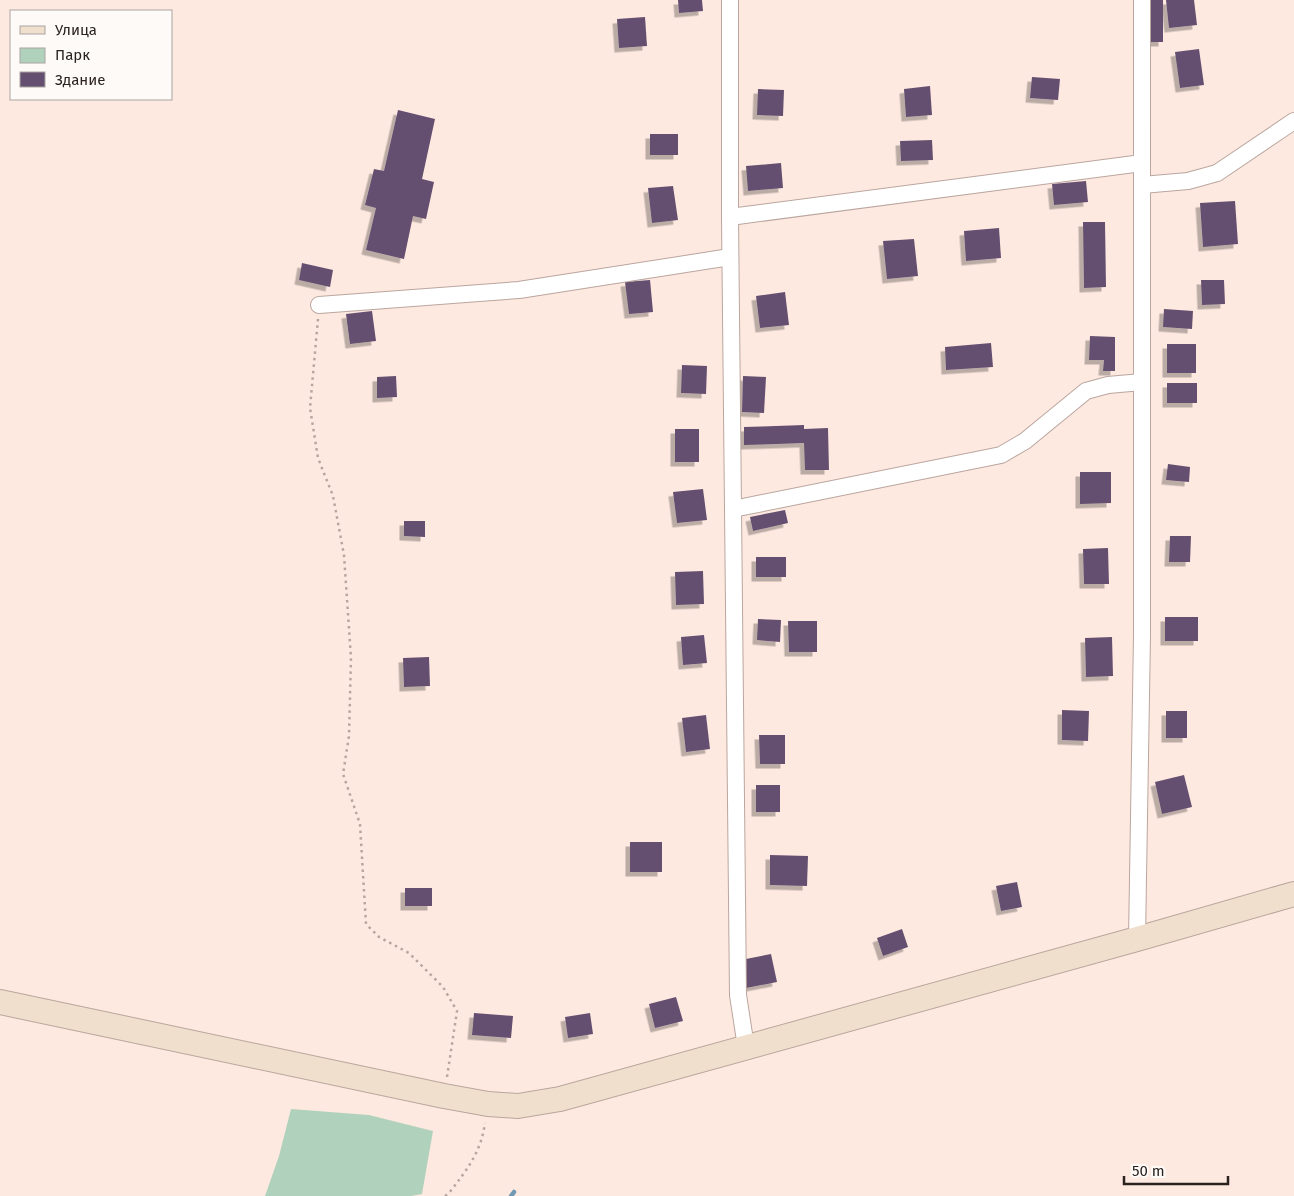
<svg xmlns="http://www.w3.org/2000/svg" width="1294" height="1196" font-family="'Fira Sans',sans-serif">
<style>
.green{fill:#b0d2bc}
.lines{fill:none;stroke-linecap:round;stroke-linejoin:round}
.stream{stroke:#7299b3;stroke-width:4.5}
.building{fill:#654f70;filter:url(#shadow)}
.minor-casing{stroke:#baa69e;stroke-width:18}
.secondary-casing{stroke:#baa69e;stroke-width:26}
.path{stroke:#b6a69f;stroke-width:2.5;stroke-dasharray:2.5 4;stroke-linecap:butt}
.minor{stroke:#fff;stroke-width:16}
.secondary{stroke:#efdfcc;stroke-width:24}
</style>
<defs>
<filter id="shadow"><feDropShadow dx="-4.5" dy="4.5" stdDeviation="0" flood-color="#0004"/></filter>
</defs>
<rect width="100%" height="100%" fill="#fee9e0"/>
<polygon class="green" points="291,1109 369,1115 433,1131 422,1194 411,1196 265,1196 279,1156"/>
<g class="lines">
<polyline class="stream" points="511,1196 514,1192"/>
</g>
<g class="building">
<polygon points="678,0 702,0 703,11 679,13"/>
<rect x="1149" y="0" width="14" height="42"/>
<polygon points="1166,0 1194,0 1197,25 1169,28"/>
<polygon points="645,17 647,46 619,48 617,19"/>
<polygon points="1199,49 1204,85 1180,88 1175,52"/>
<polygon points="1032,77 1060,79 1058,100 1030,98"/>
<polygon points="930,86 932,115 906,117 904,89"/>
<polygon points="758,89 784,90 783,116 757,115"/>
<polygon points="398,110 435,119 422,179 434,182 426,219 413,216 404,259 366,250 376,208 365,205 374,169 384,171"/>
<rect x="650" y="134" width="28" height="21"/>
<polygon points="932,140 933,160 901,161 900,141"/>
<polygon points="781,163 783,188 748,191 746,166"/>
<polygon points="1086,181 1088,202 1054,205 1052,184"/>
<polygon points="673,186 678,220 652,223 648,188"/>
<polygon points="1235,201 1238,244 1203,247 1200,203"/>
<polygon points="1083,222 1105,222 1106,287 1084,288"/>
<polygon points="999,228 1001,258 966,261 964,231"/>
<polygon points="914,239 918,276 887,279 883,241"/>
<polygon points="302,263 333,270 330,287 299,280"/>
<polygon points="650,280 653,312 629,314 625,282"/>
<polygon points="1201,280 1224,280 1225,304 1202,305"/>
<polygon points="785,292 789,325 760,328 756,296"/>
<polygon points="1164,309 1193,311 1192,329 1163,327"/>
<polygon points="372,311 376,341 350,344 346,314"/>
<polygon points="1090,336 1115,337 1115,371 1103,371 1104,360 1089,360"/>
<polygon points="991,343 993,367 946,370 945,347"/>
<rect x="1167" y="344" width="29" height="29"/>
<polygon points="682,365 707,366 706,394 681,393"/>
<polygon points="396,376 397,397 377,398 377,377"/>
<polygon points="743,376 766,377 764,413 742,412"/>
<rect x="1167" y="383" width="30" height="20"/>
<polygon points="804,425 804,429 828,428 829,470 805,470 804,443 744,445 744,427"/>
<rect x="675" y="429" width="24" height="33"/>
<polygon points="1168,464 1190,467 1189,482 1166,480"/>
<polygon points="1080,472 1111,472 1111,503 1080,504"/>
<polygon points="703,489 707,520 677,523 673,492"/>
<polygon points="785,510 788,523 753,531 750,517"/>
<polygon points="404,521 425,521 425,537 404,536"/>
<polygon points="1170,536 1191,536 1190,562 1169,562"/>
<polygon points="1108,548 1109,584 1084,584 1083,549"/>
<rect x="756" y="557" width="30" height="20"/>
<polygon points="703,571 704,604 676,605 675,572"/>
<rect x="1165" y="617" width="33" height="24"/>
<polygon points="758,619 781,620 780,642 757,640"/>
<polygon points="788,621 817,621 817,652 789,652"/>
<polygon points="704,635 707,663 683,665 681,637"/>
<polygon points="1112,637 1113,676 1086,677 1085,638"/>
<polygon points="429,657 430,686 404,687 403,658"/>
<polygon points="1062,710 1089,711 1088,741 1062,740"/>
<rect x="1166" y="711" width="21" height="27"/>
<polygon points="706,715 710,749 686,752 682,718"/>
<polygon points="759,735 785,735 785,764 760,764"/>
<polygon points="1184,775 1192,807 1162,814 1155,782"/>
<rect x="756" y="785" width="24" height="27"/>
<rect x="630" y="842" width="32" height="30"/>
<polygon points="770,855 808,856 807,886 770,885"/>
<polygon points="1017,882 1022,907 1001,911 996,886"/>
<rect x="405" y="888" width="27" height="18"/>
<polygon points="902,929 908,947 883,956 877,938"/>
<polygon points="771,954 777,982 746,988 741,960"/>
<polygon points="676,997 683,1021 655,1028 649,1004"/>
<polygon points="474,1013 513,1016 511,1038 472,1035"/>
<polygon points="590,1013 593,1034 568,1038 565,1017"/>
</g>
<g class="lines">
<g class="minor-casing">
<g id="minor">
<polyline points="730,0 730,217 738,995 746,1047"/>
<polyline points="1142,185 1188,181 1217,173 1294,121"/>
<polyline points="730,217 1142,163"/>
<polyline points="319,305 519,290 730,257"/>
<polyline points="733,509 1001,455 1025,441 1086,391 1108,385 1142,382"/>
<polyline points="1137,939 1142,635 1142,0"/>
</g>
</g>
<g class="secondary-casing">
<polyline id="secondary" points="0,1002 444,1096 488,1104 518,1106 560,1099 1137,939 1294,894"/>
</g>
<g class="path">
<polyline points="318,319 310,408 318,458 333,496 344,555 351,658 349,736 343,774 360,824 366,924 379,937 409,953 443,987 457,1011 447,1077"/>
<path d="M445 1196 449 1193C467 1170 481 1152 485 1123"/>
</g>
<use href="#minor" class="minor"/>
<use href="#secondary" class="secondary"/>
</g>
<rect x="10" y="10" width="162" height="90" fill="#fefaf8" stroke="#a9a4a1"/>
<rect x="20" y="26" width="25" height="8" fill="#efdfcc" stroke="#a9a4a1"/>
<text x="55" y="35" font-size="15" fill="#2a221f">Улица</text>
<rect x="20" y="48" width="25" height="15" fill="#b0d2bc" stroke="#a9a4a1"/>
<text x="55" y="60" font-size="15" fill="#2a221f">Парк</text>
<rect x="20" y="72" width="25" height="15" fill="#654f70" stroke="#a9a4a1"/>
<text x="55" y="85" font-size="15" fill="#2a221f">Здание</text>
<path d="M1124 1176v8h104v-8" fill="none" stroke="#2a221f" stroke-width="2.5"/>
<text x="1132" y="1176" font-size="15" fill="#2a221f" stroke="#fefaf8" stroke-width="4" paint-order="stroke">50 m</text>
</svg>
